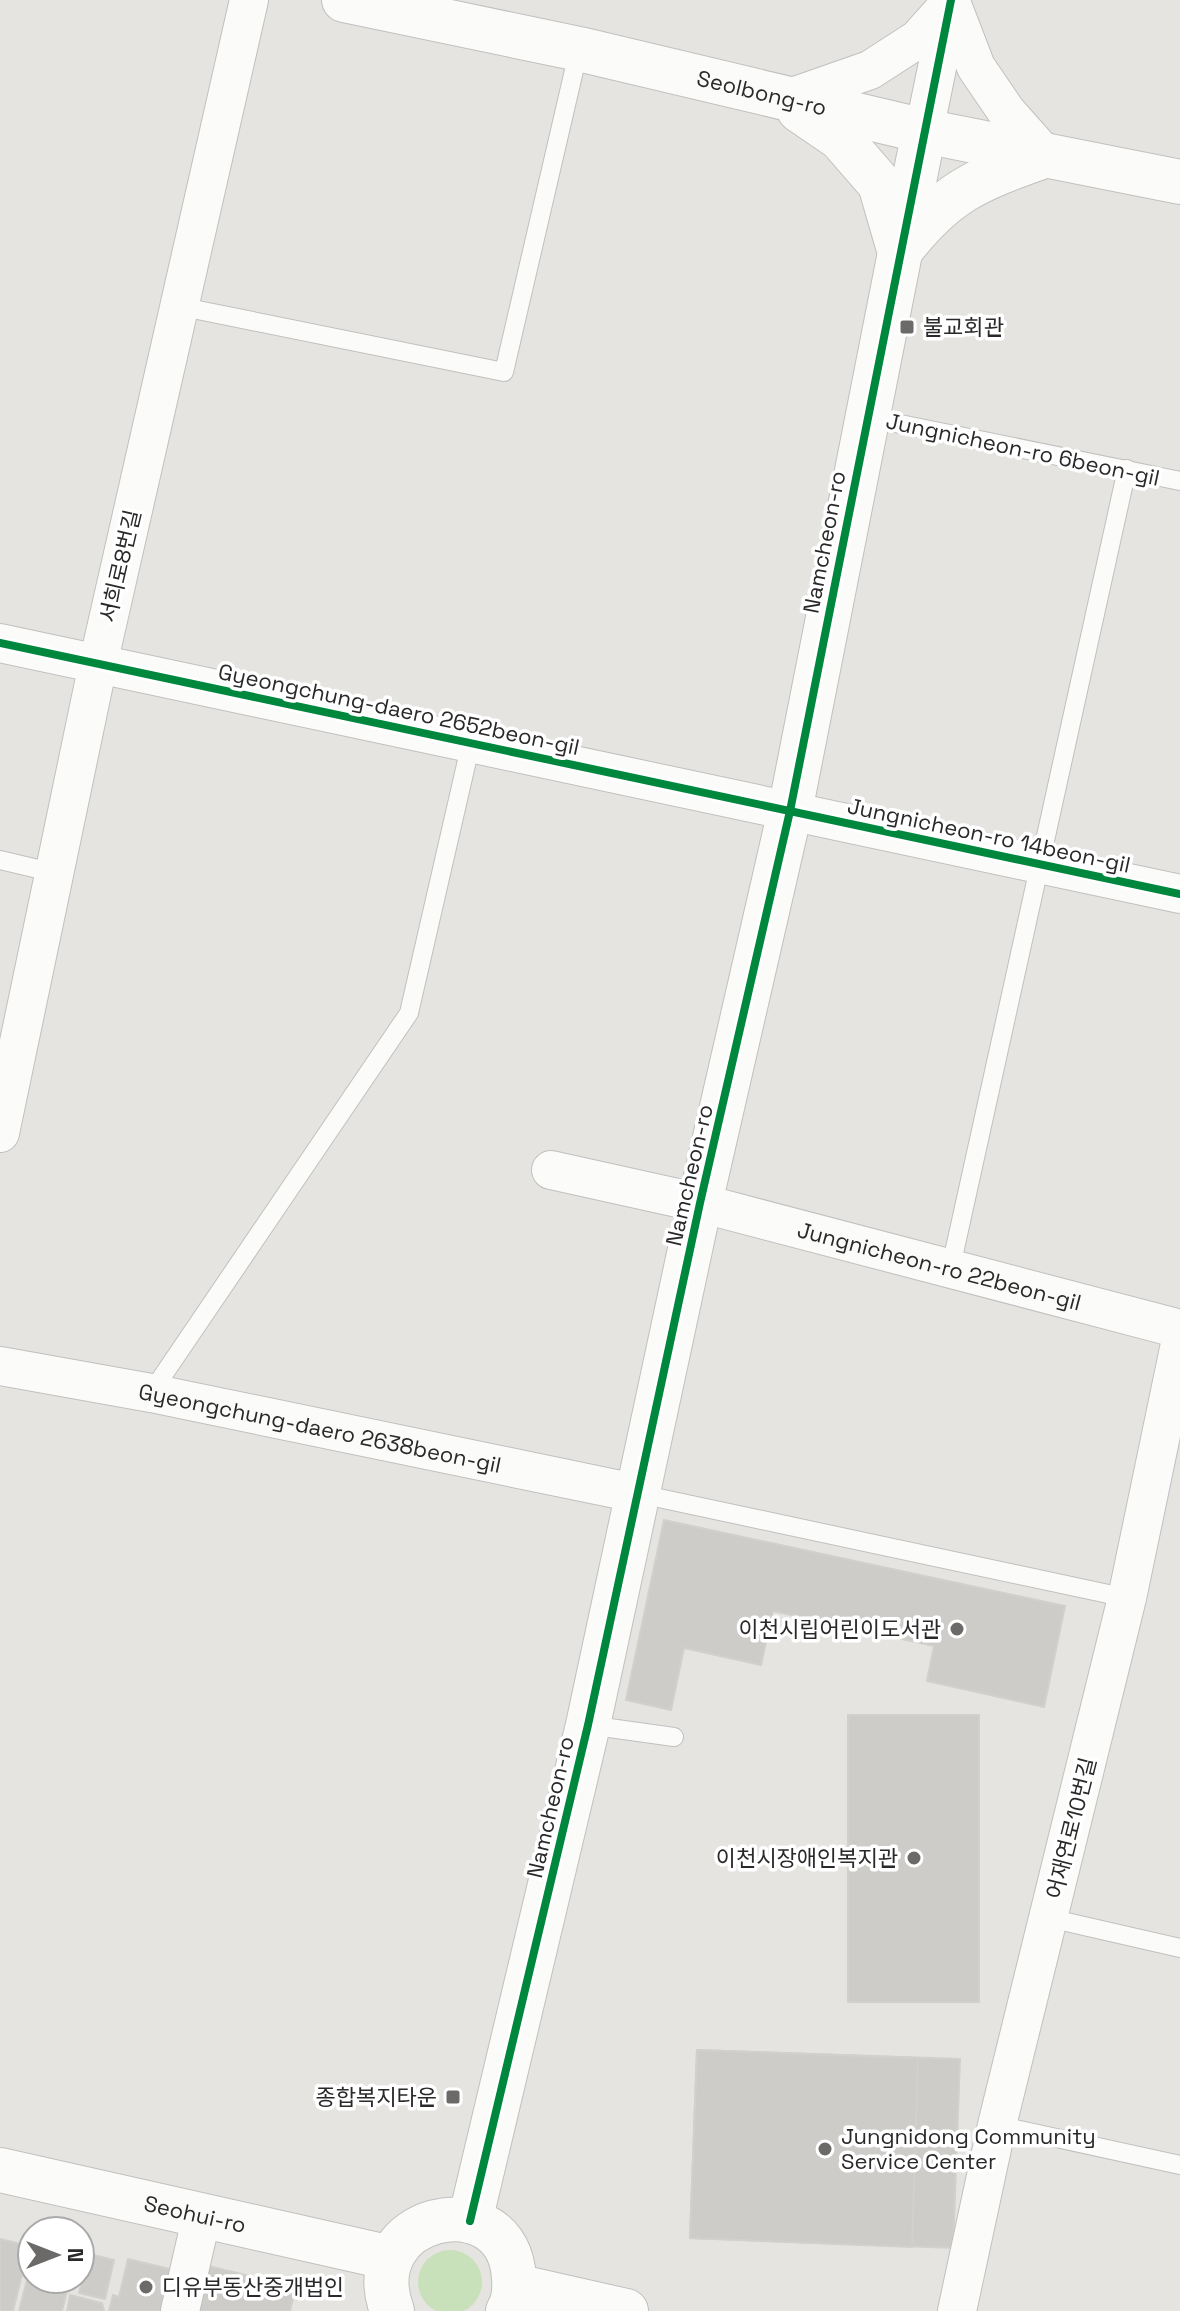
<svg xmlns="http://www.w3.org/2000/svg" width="1180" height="2311" font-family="'Space Grotesk','Noto Sans KR',sans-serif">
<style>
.green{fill:#c8e1bb}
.building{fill:#ceccc9;stroke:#d2d0cc;stroke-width:2}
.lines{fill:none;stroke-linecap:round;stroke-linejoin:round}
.lane-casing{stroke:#c0c0c1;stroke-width:20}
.street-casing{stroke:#c0c0c1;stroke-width:40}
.secondary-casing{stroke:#c0c0c1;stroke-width:46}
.lane{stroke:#fbfbfa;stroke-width:18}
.street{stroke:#fbfbfa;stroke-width:38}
.secondary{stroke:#fbfbfa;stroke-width:44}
.cycleway-casing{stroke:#fff;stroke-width:13}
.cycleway{stroke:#00873e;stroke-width:8}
.poi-dot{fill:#6b6a69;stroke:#fff;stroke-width:3}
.labels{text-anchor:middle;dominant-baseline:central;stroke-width:7;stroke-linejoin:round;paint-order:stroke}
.street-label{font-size:22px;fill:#292929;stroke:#fff}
.poi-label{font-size:22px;fill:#292929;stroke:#fff;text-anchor:start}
</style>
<rect width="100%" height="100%" fill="#e6e4e0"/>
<circle class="green" cx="450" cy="2282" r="32"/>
<g class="building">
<polygon points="664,1520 1065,1606 1044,1707 927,1681 934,1646 773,1611 761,1665 684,1648 671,1710 626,1700"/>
<rect x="848" y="1715" width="131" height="287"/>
<polygon points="697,2050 960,2059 953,2248 690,2238"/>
<polygon points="697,2050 918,2058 912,2247 690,2238"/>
<polygon points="0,2239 29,2246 13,2311 0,2311"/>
<polygon points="89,2254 114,2260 105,2299 79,2293"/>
<polygon points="128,2259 174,2270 164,2311 109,2311 113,2295 119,2297"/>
<polygon points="32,2261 32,2279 70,2279 62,2311 19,2311"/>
<polygon points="204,2265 296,2287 290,2311 194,2311"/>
<polygon points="70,2295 102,2303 104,2311 67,2311"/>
</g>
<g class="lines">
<g class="lane-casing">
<g id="lane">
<polyline points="178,306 504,372 579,49"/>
<polyline points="866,417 1180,481"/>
<polyline points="0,860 55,873"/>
<polyline points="950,1271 1127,469"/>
<polyline points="151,1393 409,1013 471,743"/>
<polyline points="640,1494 1127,1598"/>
<polyline points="588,1725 674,1737"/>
<polyline points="1049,1918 1180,1948"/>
<polyline points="997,2125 1180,2165"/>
</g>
</g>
<g class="street-casing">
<g id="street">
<polyline points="784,100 870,70 918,39 951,2 976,67 1006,111 1045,155"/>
<polyline points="924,131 950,5"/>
<polyline points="0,643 1180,894"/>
<polyline points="0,1133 98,664 249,0"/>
<path id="s1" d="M551 1170 700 1203 1180 1329"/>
<path id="s2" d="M0 1366 151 1393 640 1494"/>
<polyline points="180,2311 202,2215"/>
<polyline points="957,2311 997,2125 1127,1598 1180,1344"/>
</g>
</g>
<g class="secondary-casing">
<g id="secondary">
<path id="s3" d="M344 0 579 49 924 131 1180 182"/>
<polyline points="799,110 840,138 880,184 898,246"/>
<path d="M901 250C946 192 976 180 1044 156"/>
<path id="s4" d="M0 2170 391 2258"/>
<polyline points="470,2221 588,1725 700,1203 790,811 924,131"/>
<polyline points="515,2286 626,2311"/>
<path d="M392 2311C357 2215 500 2184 513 2269 515 2283 516 2298 508 2311"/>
</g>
</g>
<use href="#lane" class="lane"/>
<use href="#street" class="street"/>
<use href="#secondary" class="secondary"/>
<g class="cycleway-casing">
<g id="cycleway">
<polyline points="0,643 1180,894"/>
<polyline points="470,2221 588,1725 700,1203 790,811 951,0"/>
</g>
</g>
<use href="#cycleway" class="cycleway"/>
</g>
<g class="poi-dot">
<rect x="899" y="319" width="16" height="16" rx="4"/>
<circle cx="957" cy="1629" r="8"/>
<circle cx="914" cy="1858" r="8"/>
<rect x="445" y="2089" width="16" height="16" rx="4"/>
<circle cx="825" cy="2149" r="8"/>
<circle cx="146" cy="2287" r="8"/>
</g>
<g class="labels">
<g class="street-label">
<text stroke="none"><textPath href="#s3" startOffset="428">Seolbong-ro</textPath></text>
<text transform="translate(1023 449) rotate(12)">Jungnicheon-ro 6beon-gil</text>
<text transform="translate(824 542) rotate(-79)">Namcheon-ro</text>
<text transform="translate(120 566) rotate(-77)">서희로8번길</text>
<text transform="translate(399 709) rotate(12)">Gyeongchung-daero 2652beon-gil</text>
<text transform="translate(989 835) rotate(12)">Jungnicheon-ro 14beon-gil</text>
<text transform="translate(689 1175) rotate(-77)">Namcheon-ro</text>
<text stroke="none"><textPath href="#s1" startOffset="400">Jungnicheon-ro 22beon-gil</textPath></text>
<text stroke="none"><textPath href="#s2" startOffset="326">Gyeongchung-daero 2638beon-gil</textPath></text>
<text transform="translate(550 1807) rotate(-77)">Namcheon-ro</text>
<text transform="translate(1071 1828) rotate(-76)">어재연로10번길</text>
<text stroke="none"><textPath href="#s4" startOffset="200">Seohui-ro</textPath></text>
</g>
<g class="poi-label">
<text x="923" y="327">불교회관</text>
<text x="941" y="1629" text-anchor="end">이천시립어린이도서관</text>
<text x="898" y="1858" text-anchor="end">이천시장애인복지관</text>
<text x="437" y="2097" text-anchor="end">종합복지타운</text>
<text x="841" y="2136">Jungnidong Community<tspan x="841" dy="25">Service Center</tspan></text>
<text x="162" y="2287">디유부동산중개법인</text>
</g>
</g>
<g transform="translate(56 2255) rotate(90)"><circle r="38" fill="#ffffff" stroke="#a9a9a9" stroke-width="2"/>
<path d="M0-6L14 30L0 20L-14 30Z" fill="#6b6a69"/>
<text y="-12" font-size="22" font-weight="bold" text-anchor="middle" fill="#292929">N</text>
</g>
</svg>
